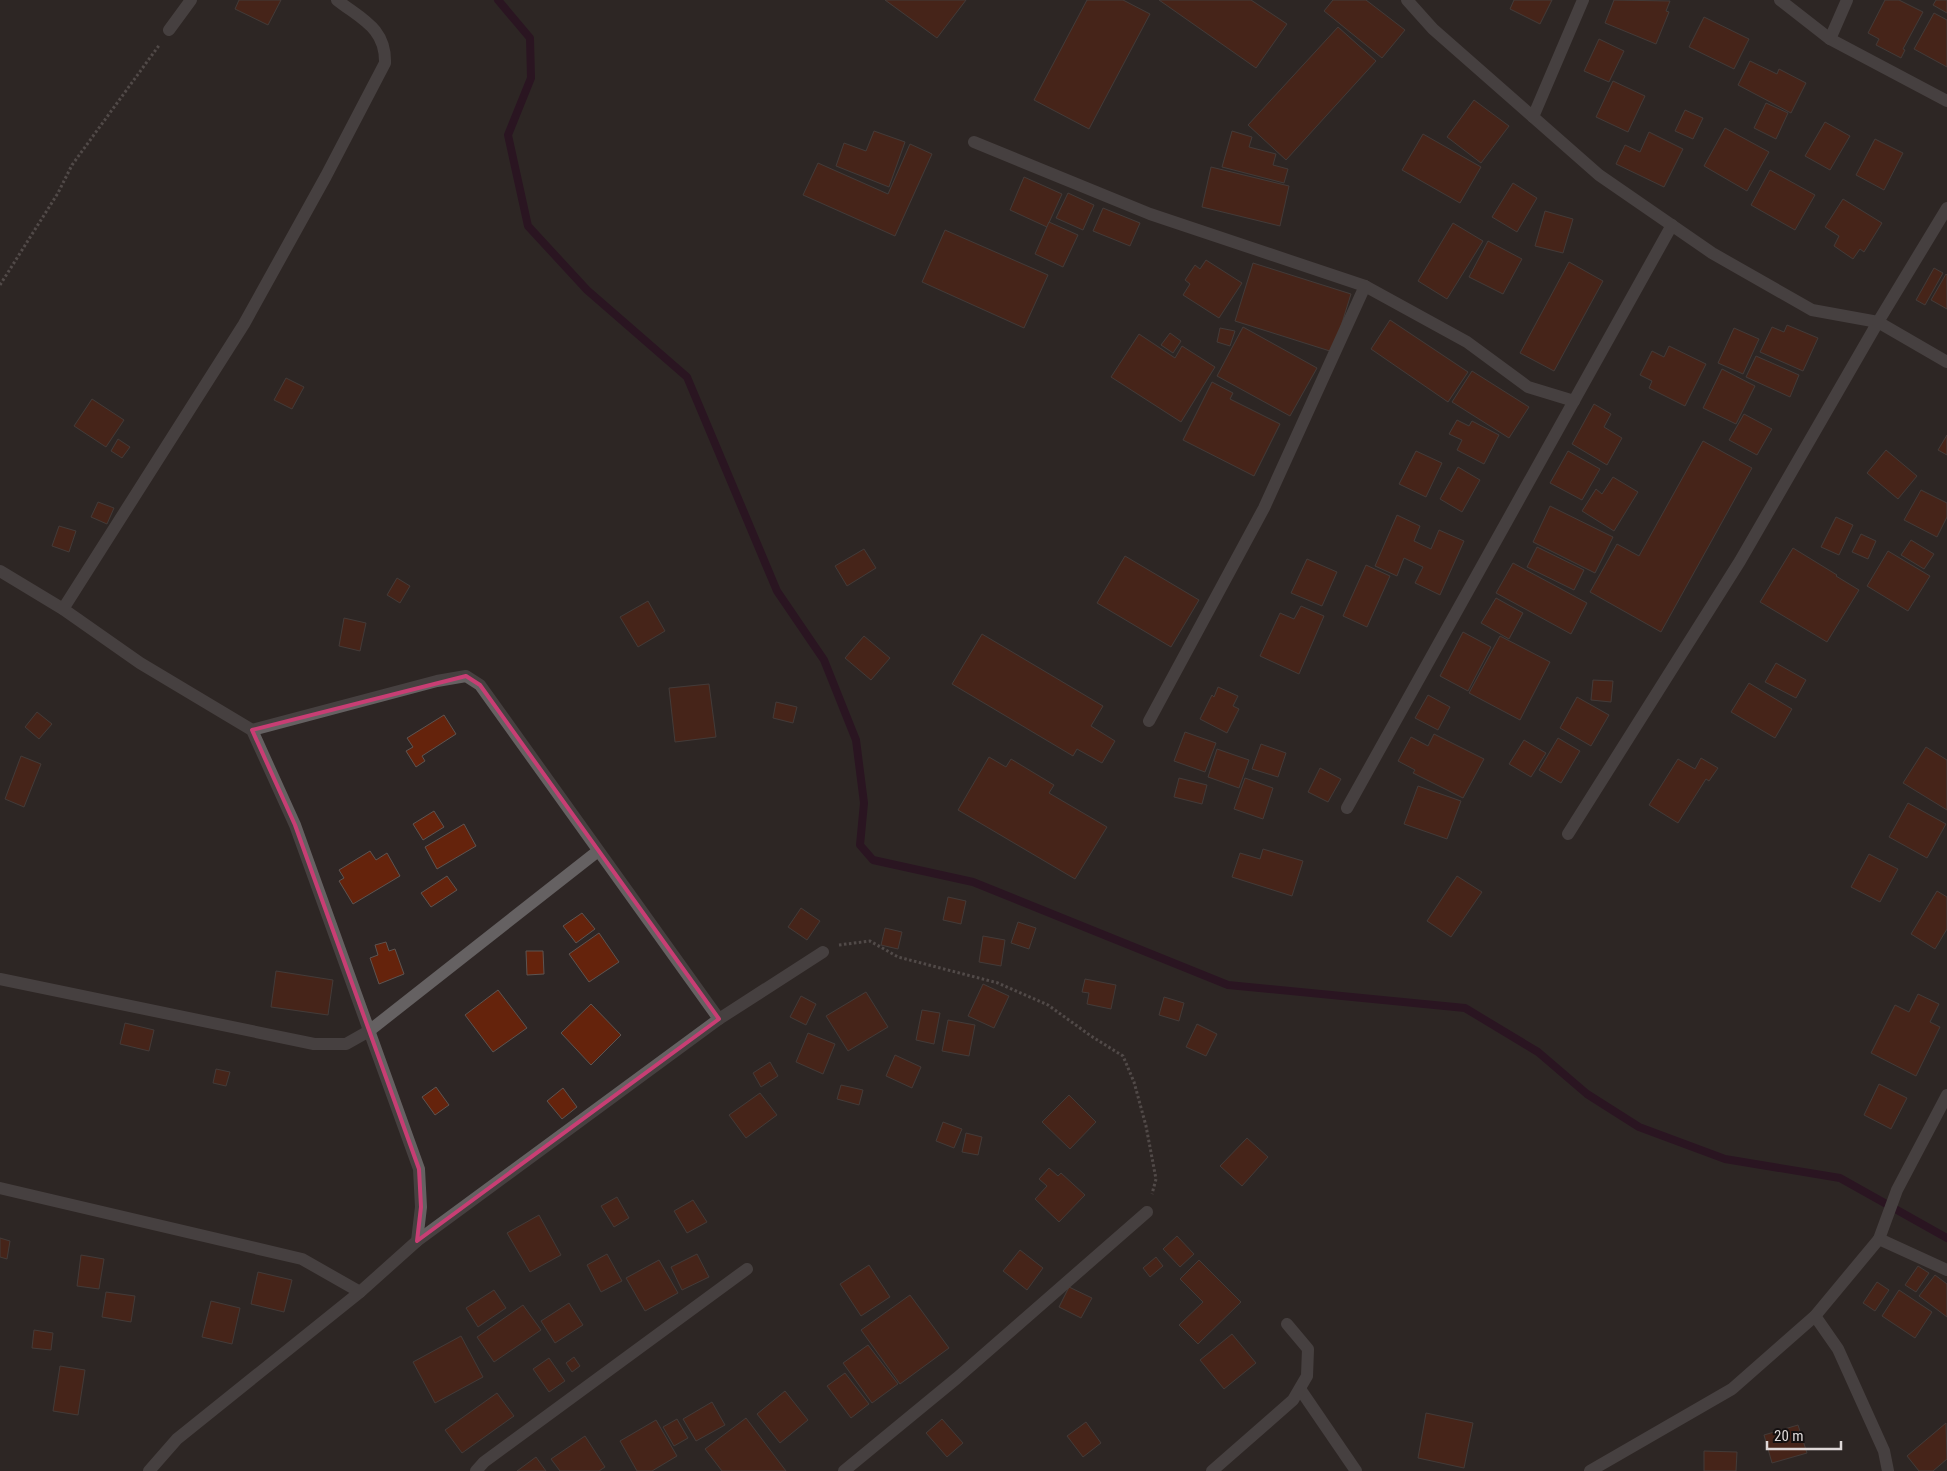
<svg xmlns="http://www.w3.org/2000/svg" width="1947" height="1471" font-family="'Roboto Condensed',sans-serif">
<style>
.lines{fill:none;stroke-linecap:round;stroke-linejoin:round}
.stream{stroke:#26011e;stroke-width:8}
.building{fill:#65230c;stroke:#5d5451}
.path{stroke:#7c7574;stroke-width:3;stroke-dasharray:2.5 2.5;stroke-linecap:butt}
.minor{stroke:#656162;stroke-width:12}
.marked{fill:none;stroke:#c83e74;stroke-width:4;stroke-linejoin:round}
</style>
<rect width="100%" height="100%" fill="#2e2625"/>
<g class="lines">
<polyline class="stream" points="498,0 530,38 531,78 508,135 528,226 587,290 687,377 777,591 824,660 856,740 864,803 860,845 873,860 973,882 1228,985 1465,1008 1538,1052 1587,1094 1639,1127 1725,1159 1840,1178 1947,1238"/>
</g>
<g class="building">
<polygon points="239,0 281,0 268,25 235,9"/>
<polygon points="885,0 966,0 937,38"/>
<polygon points="1087,0 1123,0 1150,14 1089,129 1034,100"/>
<polygon points="1159,0 1251,0 1287,24 1256,68"/>
<polygon points="1333,0 1366,0 1405,30 1382,58 1324,11"/>
<polygon points="1514,0 1552,0 1540,24 1510,9"/>
<polygon points="1614,0 1670,1 1666,11 1669,12 1656,44 1605,23"/>
<polygon points="1885,0 1899,0 1923,12 1903,49 1905,50 1901,58 1876,45 1879,39 1868,33"/>
<polygon points="1936,0 1947,0 1947,13 1933,5"/>
<polygon points="1934,13 1947,20 1947,67 1914,49"/>
<polygon points="1704,17 1749,39 1734,69 1689,47"/>
<polygon points="1338,27 1376,61 1286,160 1248,125"/>
<polygon points="1599,39 1624,51 1609,82 1584,71"/>
<polygon points="1750,61 1777,74 1779,69 1806,83 1791,113 1738,85"/>
<polygon points="1613,81 1645,96 1628,132 1596,117"/>
<polygon points="1474,100 1509,126 1481,163 1447,137"/>
<polygon points="1766,103 1788,113 1776,139 1754,128"/>
<polygon points="1685,110 1703,118 1693,139 1675,131"/>
<polygon points="1825,122 1850,136 1830,170 1805,156"/>
<polygon points="1725,128 1769,152 1747,191 1704,166"/>
<polygon points="874,131 905,142 889,187 836,166 844,143 866,151"/>
<polygon points="1232,131 1252,137 1249,147 1276,154 1273,165 1288,169 1284,183 1222,167"/>
<polygon points="1649,132 1683,149 1664,187 1616,164 1625,145 1640,152"/>
<polygon points="1423,134 1481,167 1460,203 1402,170"/>
<polygon points="1875,139 1903,153 1884,190 1856,175"/>
<polygon points="910,144 932,154 895,236 803,195 818,163 888,194"/>
<polygon points="1211,167 1289,186 1280,226 1202,207"/>
<polygon points="1770,170 1815,195 1795,230 1751,205"/>
<polygon points="1024,177 1062,194 1047,227 1010,210"/>
<polygon points="1513,183 1537,198 1517,232 1492,217"/>
<polygon points="1068,193 1094,205 1083,230 1056,218"/>
<polygon points="1843,199 1882,223 1864,252 1860,249 1853,259 1834,246 1839,236 1825,227"/>
<polygon points="1103,208 1140,223 1130,246 1093,231"/>
<polygon points="1545,211 1573,219 1563,253 1535,246"/>
<polygon points="1049,222 1078,235 1063,267 1035,254"/>
<polygon points="1453,223 1483,241 1447,299 1418,281"/>
<polygon points="945,230 1048,275 1024,328 922,282"/>
<polygon points="1488,241 1522,259 1503,294 1469,277"/>
<polygon points="1206,260 1242,283 1219,318 1183,295 1190,284 1185,280 1195,265 1200,269"/>
<polygon points="1569,262 1603,281 1554,371 1520,353"/>
<polygon points="1253,263 1351,294 1333,352 1235,321"/>
<polygon points="1934,268 1943,273 1925,305 1916,300"/>
<polygon points="1946,274 1947,275 1947,309 1931,300"/>
<polygon points="1390,320 1468,372 1448,402 1371,349"/>
<polygon points="1787,325 1818,338 1803,371 1760,352 1772,327 1784,332"/>
<polygon points="1243,327 1317,368 1290,416 1217,376"/>
<polygon points="1220,328 1235,331 1230,346 1217,342"/>
<polygon points="1734,328 1759,339 1743,374 1718,363"/>
<polygon points="1170,333 1181,341 1173,353 1161,345"/>
<polygon points="1139,334 1175,358 1182,346 1215,367 1181,422 1111,377"/>
<polygon points="1669,346 1706,364 1685,406 1649,388 1652,381 1640,375 1652,351 1664,357"/>
<polygon points="1756,356 1799,375 1790,397 1746,377"/>
<polygon points="1722,369 1755,386 1736,424 1703,408"/>
<polygon points="1472,371 1529,407 1509,438 1452,402"/>
<polygon points="286,378 304,387 292,409 274,400"/>
<polygon points="1212,382 1233,393 1230,399 1280,424 1254,476 1183,440"/>
<polygon points="92,399 124,420 106,447 74,426"/>
<polygon points="1594,404 1611,414 1604,427 1622,438 1607,465 1572,444"/>
<polygon points="1744,414 1772,429 1757,455 1729,440"/>
<polygon points="1457,420 1469,426 1472,421 1499,435 1484,464 1457,450 1462,440 1449,434"/>
<polygon points="1947,435 1947,455 1938,450"/>
<polygon points="118,439 130,447 122,458 111,451"/>
<polygon points="1703,441 1752,468 1661,632 1590,592 1617,544 1639,556"/>
<polygon points="1886,450 1917,476 1898,499 1867,473"/>
<polygon points="1416,451 1442,463 1426,497 1399,484"/>
<polygon points="1568,451 1600,469 1582,500 1550,483"/>
<polygon points="1458,467 1480,480 1462,512 1440,499"/>
<polygon points="1613,477 1638,492 1614,531 1582,511 1596,489 1602,494"/>
<polygon points="1921,490 1947,503 1947,517 1937,537 1904,520"/>
<polygon points="98,502 114,508 107,524 91,517"/>
<polygon points="1550,506 1613,537 1595,573 1533,542"/>
<polygon points="1397,515 1420,526 1414,541 1431,549 1439,530 1464,541 1440,595 1415,583 1423,567 1404,558 1397,576 1375,566"/>
<polygon points="1836,517 1853,525 1839,555 1821,547"/>
<polygon points="59,526 76,531 69,552 52,546"/>
<polygon points="1861,534 1876,541 1868,559 1852,552"/>
<polygon points="1911,540 1934,554 1924,569 1901,555"/>
<polygon points="1537,547 1584,570 1574,590 1527,567"/>
<polygon points="1793,548 1837,575 1836,576 1859,590 1827,642 1760,602"/>
<polygon points="864,549 876,568 847,586 835,566"/>
<polygon points="1888,551 1930,576 1908,611 1867,586"/>
<polygon points="1125,556 1199,600 1171,647 1097,603"/>
<polygon points="1307,559 1337,572 1322,606 1291,593"/>
<polygon points="1513,563 1587,603 1571,634 1496,593"/>
<polygon points="1366,565 1390,576 1367,627 1343,616"/>
<polygon points="397,578 410,586 400,603 387,595"/>
<polygon points="1496,598 1523,613 1509,639 1481,623"/>
<polygon points="648,601 665,631 638,647 620,617"/>
<polygon points="1301,606 1324,616 1299,674 1260,656 1280,613 1294,619"/>
<polygon points="344,618 366,623 360,651 339,646"/>
<polygon points="1463,632 1491,647 1468,691 1440,676"/>
<polygon points="982,634 1103,706 1091,726 1115,741 1102,763 1077,749 1073,756 952,684"/>
<polygon points="864,636 890,658 871,680 845,658"/>
<polygon points="1500,636 1550,662 1520,720 1469,693"/>
<polygon points="1776,663 1806,680 1796,698 1765,682"/>
<polygon points="1593,680 1613,681 1611,702 1591,700"/>
<polygon points="1749,683 1792,709 1775,738 1731,712"/>
<polygon points="709,684 716,737 675,742 669,688"/>
<polygon points="1218,687 1238,696 1233,706 1239,709 1227,733 1200,719 1212,695 1214,697"/>
<polygon points="1428,695 1450,707 1438,730 1415,718"/>
<polygon points="1577,697 1609,715 1591,746 1560,728"/>
<polygon points="776,702 797,707 793,723 773,718"/>
<polygon points="37,712 52,724 39,739 25,727"/>
<polygon points="444,715 456,734 422,756 425,761 416,767 406,751 413,747 407,738"/>
<polygon points="1185,732 1216,743 1205,772 1174,761"/>
<polygon points="1434,734 1484,759 1463,798 1413,773 1415,770 1398,761 1411,737 1428,746"/>
<polygon points="1558,738 1580,751 1561,783 1539,770"/>
<polygon points="1524,740 1546,753 1531,777 1509,764"/>
<polygon points="1261,744 1286,753 1278,777 1252,769"/>
<polygon points="1926,747 1947,760 1947,810 1903,783"/>
<polygon points="1217,749 1249,760 1239,788 1208,777"/>
<polygon points="21,756 41,764 24,807 5,799"/>
<polygon points="989,757 1006,767 1011,759 1054,785 1049,793 1107,827 1075,879 958,810"/>
<polygon points="1701,758 1718,768 1709,781 1706,779 1678,823 1649,805 1678,759 1695,769"/>
<polygon points="1320,768 1341,779 1328,802 1308,792"/>
<polygon points="1179,778 1207,785 1202,804 1174,797"/>
<polygon points="1245,778 1273,788 1263,819 1234,809"/>
<polygon points="1418,786 1461,801 1447,839 1404,824"/>
<polygon points="1908,803 1946,824 1927,858 1889,837"/>
<polygon points="434,811 444,827 423,840 413,824"/>
<polygon points="464,824 476,846 437,869 425,847"/>
<polygon points="1263,849 1303,861 1292,896 1232,877 1240,853 1260,859"/>
<polygon points="370,851 376,860 387,853 400,876 353,904 339,881 344,878 339,870"/>
<polygon points="1869,854 1898,869 1880,902 1851,887"/>
<polygon points="447,876 457,890 431,907 421,893"/>
<polygon points="1457,876 1482,892 1451,937 1427,921"/>
<polygon points="1937,891 1947,897 1947,929 1935,949 1911,934"/>
<polygon points="948,897 966,901 961,924 943,920"/>
<polygon points="801,908 820,921 807,940 788,927"/>
<polygon points="582,913 595,929 576,943 563,926"/>
<polygon points="1018,922 1036,928 1029,949 1011,943"/>
<polygon points="885,928 902,932 898,949 881,945"/>
<polygon points="599,933 619,962 589,982 569,954"/>
<polygon points="983,936 1005,940 1001,966 979,962"/>
<polygon points="386,942 389,951 395,949 404,974 379,984 370,958 378,955 375,945"/>
<polygon points="526,951 543,951 544,974 527,975"/>
<polygon points="276,971 333,980 328,1015 271,1007"/>
<polygon points="1085,979 1116,985 1111,1009 1087,1004 1089,993 1082,992"/>
<polygon points="983,984 1009,996 994,1028 968,1016"/>
<polygon points="498,990 527,1028 493,1052 465,1015"/>
<polygon points="866,992 888,1027 848,1051 826,1016"/>
<polygon points="1918,994 1939,1004 1930,1022 1940,1027 1916,1076 1871,1053 1895,1005 1909,1012"/>
<polygon points="801,996 816,1004 806,1025 790,1017"/>
<polygon points="1164,997 1184,1003 1179,1021 1159,1015"/>
<polygon points="591,1004 621,1035 591,1065 561,1033"/>
<polygon points="922,1010 940,1013 934,1044 916,1040"/>
<polygon points="948,1020 975,1025 969,1056 942,1051"/>
<polygon points="125,1023 154,1030 149,1051 120,1044"/>
<polygon points="1197,1024 1217,1034 1206,1056 1186,1047"/>
<polygon points="808,1033 835,1044 823,1074 796,1062"/>
<polygon points="895,1055 921,1067 912,1088 886,1076"/>
<polygon points="770,1062 778,1076 761,1087 753,1073"/>
<polygon points="216,1069 230,1072 226,1086 213,1083"/>
<polygon points="1879,1084 1907,1098 1891,1129 1864,1115"/>
<polygon points="841,1085 863,1090 859,1105 837,1099"/>
<polygon points="436,1087 449,1105 435,1115 422,1097"/>
<polygon points="563,1088 577,1107 562,1119 547,1101"/>
<polygon points="760,1093 777,1115 746,1138 729,1115"/>
<polygon points="1069,1095 1096,1122 1070,1149 1042,1122"/>
<polygon points="943,1122 962,1129 954,1148 936,1141"/>
<polygon points="966,1133 982,1137 978,1155 962,1152"/>
<polygon points="1247,1138 1268,1157 1242,1186 1220,1166"/>
<polygon points="1049,1168 1058,1176 1061,1173 1085,1195 1059,1222 1035,1199 1047,1186 1039,1179"/>
<polygon points="617,1197 629,1218 614,1227 601,1206"/>
<polygon points="693,1200 707,1222 687,1233 674,1211"/>
<polygon points="539,1215 561,1255 530,1272 507,1233"/>
<polygon points="1177,1236 1194,1254 1180,1267 1163,1249"/>
<polygon points="0,1238 10,1241 7,1259 0,1257"/>
<polygon points="1020,1250 1043,1268 1027,1290 1003,1271"/>
<polygon points="607,1254 622,1281 601,1292 587,1265"/>
<polygon points="697,1254 709,1277 682,1290 671,1267"/>
<polygon points="81,1255 104,1259 99,1289 77,1286"/>
<polygon points="1156,1257 1163,1266 1150,1277 1143,1268"/>
<polygon points="659,1260 678,1293 645,1311 626,1278"/>
<polygon points="1199,1260 1241,1302 1198,1344 1179,1325 1203,1302 1180,1279"/>
<polygon points="869,1265 890,1297 861,1316 840,1284"/>
<polygon points="1918,1266 1929,1273 1916,1292 1905,1285"/>
<polygon points="258,1272 292,1280 284,1312 251,1304"/>
<polygon points="1935,1275 1947,1284 1947,1317 1919,1296"/>
<polygon points="1877,1282 1889,1290 1875,1311 1863,1303"/>
<polygon points="1069,1287 1092,1298 1081,1318 1059,1307"/>
<polygon points="494,1290 506,1308 478,1327 466,1308"/>
<polygon points="1899,1290 1932,1312 1915,1338 1882,1316"/>
<polygon points="106,1292 135,1296 131,1322 102,1317"/>
<polygon points="910,1295 949,1348 900,1384 861,1330"/>
<polygon points="211,1301 240,1308 232,1344 202,1337"/>
<polygon points="569,1303 583,1325 555,1343 541,1321"/>
<polygon points="523,1305 541,1330 494,1362 477,1337"/>
<polygon points="34,1330 53,1333 51,1350 32,1348"/>
<polygon points="1232,1334 1256,1363 1224,1389 1200,1360"/>
<polygon points="461,1336 483,1377 435,1403 413,1362"/>
<polygon points="868,1345 898,1384 872,1403 843,1363"/>
<polygon points="574,1357 580,1366 572,1372 566,1363"/>
<polygon points="549,1358 565,1381 549,1392 533,1369"/>
<polygon points="60,1366 85,1370 78,1415 53,1411"/>
<polygon points="845,1373 869,1404 851,1418 827,1386"/>
<polygon points="785,1391 808,1420 780,1443 757,1414"/>
<polygon points="497,1393 514,1416 462,1453 445,1430"/>
<polygon points="712,1402 725,1425 696,1441 683,1419"/>
<polygon points="1426,1413 1473,1423 1464,1468 1418,1458"/>
<polygon points="746,1418 786,1471 722,1471 705,1449"/>
<polygon points="677,1419 688,1438 674,1446 663,1427"/>
<polygon points="942,1419 963,1443 947,1457 926,1433"/>
<polygon points="656,1420 677,1456 652,1471 637,1471 620,1441"/>
<polygon points="1086,1422 1101,1443 1083,1457 1067,1436"/>
<polygon points="1946,1423 1947,1459 1933,1471 1919,1471 1907,1456"/>
<polygon points="1798,1425 1807,1453 1772,1463 1764,1435"/>
<polygon points="585,1436 605,1467 599,1471 560,1471 551,1459"/>
<polygon points="1704,1451 1737,1452 1736,1471 1704,1471"/>
<polygon points="536,1457 546,1471 517,1471"/>
</g>
<g class="lines">
<g class="path">
<polyline points="0,285 58,193 72,165 160,44"/>
<polyline points="839,945 870,941 898,957 998,983 1048,1005 1091,1036 1123,1056 1134,1082 1146,1126 1156,1179 1152,1194"/>
</g>
<g class="minor">
<polyline points="1407,0 1433,29 1599,175 1712,253 1812,310 1878,322 1740,561 1568,834"/>
<polyline points="1780,0 1830,39 1947,101"/>
<polyline points="169,30 191,0"/>
<polyline points="1830,39 1847,0"/>
<polyline points="1533,117 1583,0"/>
<polyline points="974,142 1150,214 1365,286 1467,342 1528,387 1574,401"/>
<polyline points="1947,208 1878,322 1947,362"/>
<polyline points="0,571 63,609 140,663 252,730 295,825 419,1169 421,1207 417,1241"/>
<path d="M63 609 244 324 326 176 385 63C386 28 361 19 337 0"/>
<polyline points="1149,721 1264,508 1365,286"/>
<polyline points="252,730 437,681 466,676 480,685 719,1019"/>
<polyline points="1347,808 1672,225"/>
<polyline points="0,979 314,1044 346,1044 369,1031 598,851"/>
<polyline points="0,1188 302,1259 360,1292"/>
<polyline points="1879,1239 1947,1270"/>
<polyline points="1815,1316 1838,1349 1884,1451 1888,1471"/>
<polyline points="1300,1389 1356,1471"/>
<polyline points="149,1471 177,1439 360,1292 417,1241 719,1019 823,952"/>
<polyline points="476,1471 484,1462 747,1269"/>
<polyline points="844,1471 957,1378 1147,1212"/>
<polyline points="1212,1471 1293,1400 1307,1376 1308,1349 1287,1324"/>
<polyline points="1590,1471 1732,1389 1815,1316 1879,1239 1897,1190 1947,1095"/>
</g>
</g>
<path d="M0 0H1947V1471H0ZM466 676 480 685 719 1019 417 1241 421 1207 419 1169 295 825 252 730Z" fill="#2e2625" fill-opacity=".55" fill-rule="evenodd"/>
<path class="marked" d="M466 676 480 685 719 1019 417 1241 421 1207 419 1169 295 825 252 730Z"/>
<path d="M1767 1441v8h74v-8" fill="none" stroke="#ded8d8" stroke-width="2.5"/>
<text x="1774" y="1441" font-size="15" fill="#ded8d8" stroke="#141010" stroke-width="4" paint-order="stroke">20 m</text>
</svg>
